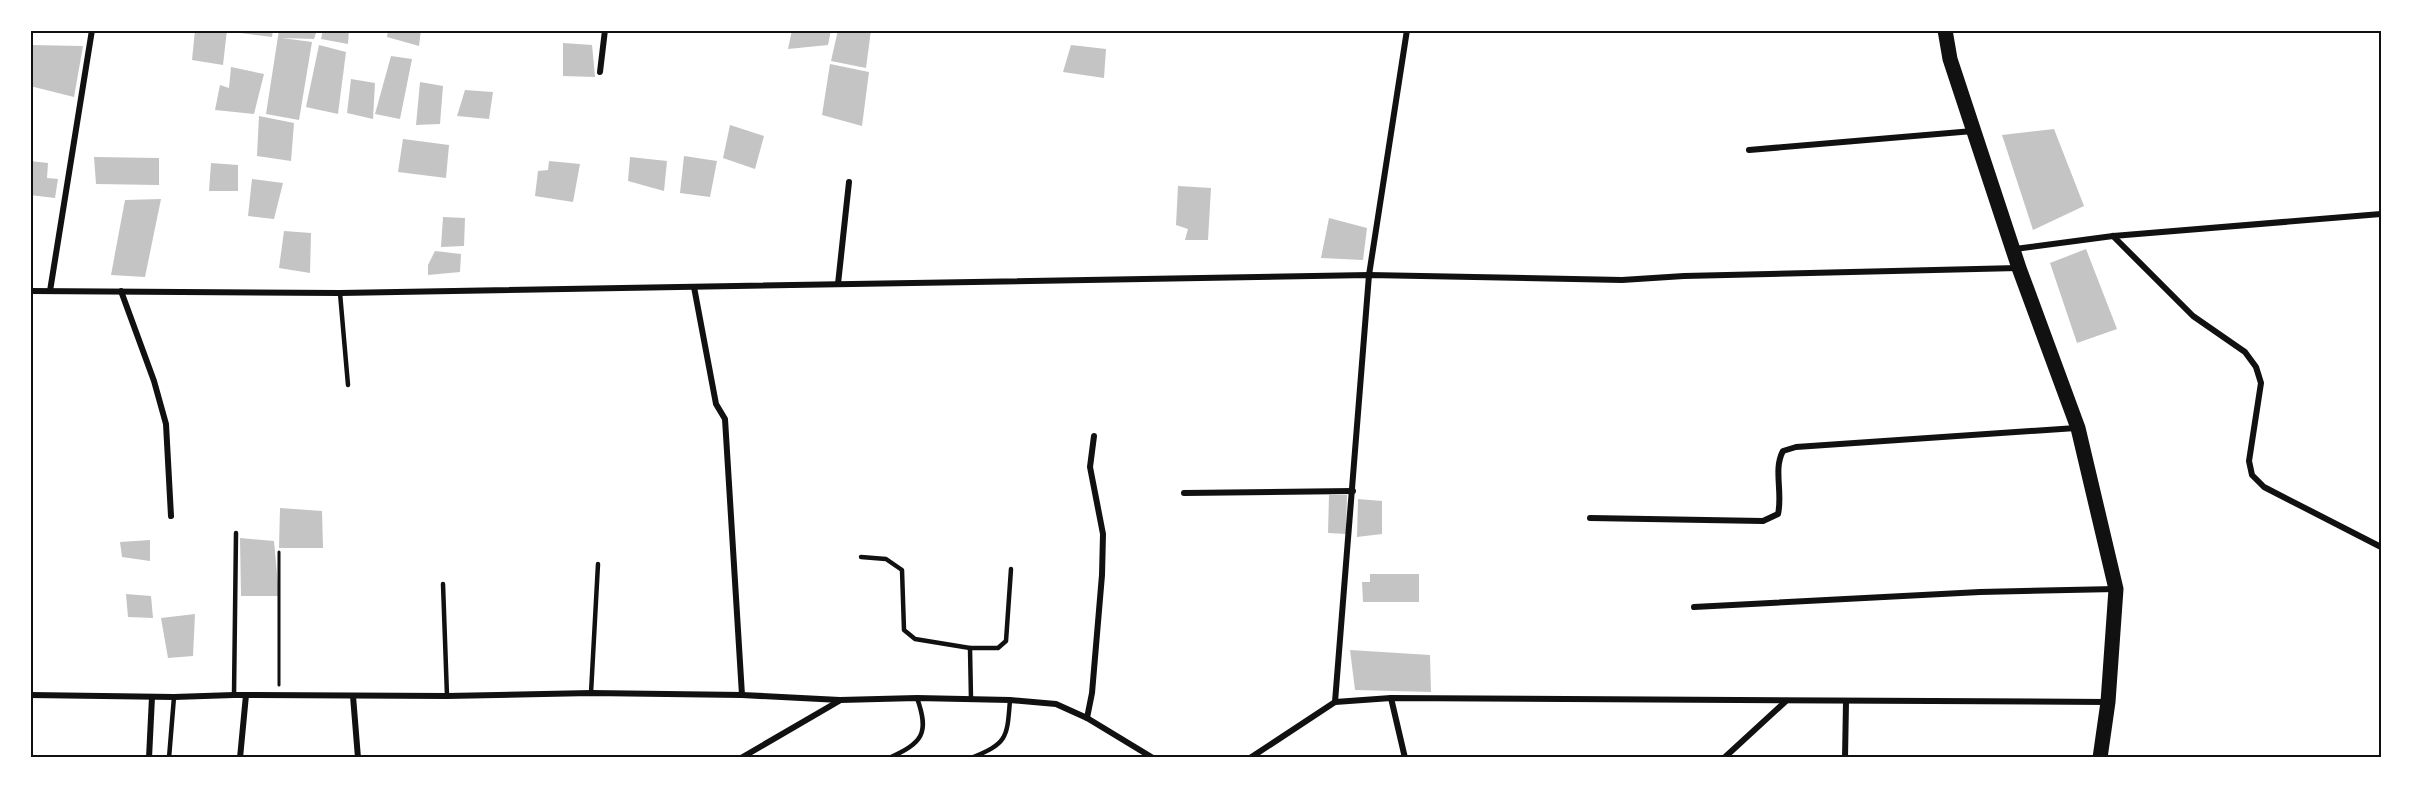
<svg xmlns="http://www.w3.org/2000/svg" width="2411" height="788" font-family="'Archivo Narrow',sans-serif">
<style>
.building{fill:#c4c4c4}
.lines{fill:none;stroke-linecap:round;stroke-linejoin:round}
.path{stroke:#111;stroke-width:3}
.service{stroke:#111;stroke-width:4.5}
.minor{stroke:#111;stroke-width:6}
.primary{stroke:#111;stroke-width:15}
.neatline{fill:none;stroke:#111;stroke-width:2}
</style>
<rect width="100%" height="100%" fill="#fff"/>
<g class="building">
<polygon points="195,30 227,30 223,65 192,60"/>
<polygon points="241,30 273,30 272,37 240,33"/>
<polygon points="279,30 317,30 314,39 282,38 312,42 299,120 266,114"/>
<polygon points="323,30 349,30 348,44 321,39"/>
<polygon points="388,30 421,30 419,46 387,37"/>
<polygon points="792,30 831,30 828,45 788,49"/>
<polygon points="838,30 871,30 866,68 831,61"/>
<polygon points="563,43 592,45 595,77 563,76"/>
<polygon points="30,45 83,46 74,97 30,86"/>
<polygon points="319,45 346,52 338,114 306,107"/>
<polygon points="1071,45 1106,49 1104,78 1063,72"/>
<polygon points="391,56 412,59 400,119 375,114"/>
<polygon points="830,64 869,72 862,126 822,115"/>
<polygon points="231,67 264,74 254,114 215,110 220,85 229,88"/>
<polygon points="351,79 375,83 373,119 347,113"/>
<polygon points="420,82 443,86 440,124 416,125"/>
<polygon points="465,90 493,92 489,119 457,116"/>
<polygon points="259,116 294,123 291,161 257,156"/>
<polygon points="730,125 764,136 755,169 723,158"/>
<polygon points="2054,129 2084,206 2033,230 2002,135"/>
<polygon points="403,139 449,145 446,178 398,172"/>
<polygon points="684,156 717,161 710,197 680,193"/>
<polygon points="94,157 159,158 159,185 96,184"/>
<polygon points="630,157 667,161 664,191 628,181"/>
<polygon points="30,161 48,163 47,178 58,179 55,198 30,195"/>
<polygon points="549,161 580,164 573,202 535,196 538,171 548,170"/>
<polygon points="211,163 238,165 238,191 209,191"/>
<polygon points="252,179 283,183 274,219 248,216"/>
<polygon points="1178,186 1211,188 1208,240 1185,240 1188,229 1176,225"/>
<polygon points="161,199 145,277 111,275 125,200"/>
<polygon points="443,217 465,218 464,246 441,247"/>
<polygon points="1329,218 1367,228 1363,260 1321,258"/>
<polygon points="284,231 311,233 310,273 279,268"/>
<polygon points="2086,249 2117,329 2077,343 2050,263"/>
<polygon points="435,251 461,254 460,272 428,275 428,265"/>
<polygon points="1329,495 1347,495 1346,534 1328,533"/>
<polygon points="1358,499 1382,501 1382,534 1357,537"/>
<polygon points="280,508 322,511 323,548 279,548"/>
<polygon points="240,538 274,541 279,596 241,596"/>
<polygon points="150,540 150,561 122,557 120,542"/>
<polygon points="1370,574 1419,574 1419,602 1363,602 1362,582 1370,582"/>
<polygon points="126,594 151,596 153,618 128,617"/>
<polygon points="195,614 193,656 168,658 161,618"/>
<polygon points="1350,650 1430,655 1431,692 1355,690"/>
</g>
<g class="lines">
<polyline class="path" points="279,552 279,685"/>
<g class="service">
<polyline points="340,293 348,385"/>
<polyline points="861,557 886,559 902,570 904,630 915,639 970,648 971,699"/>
<polyline points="443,584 447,696"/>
<polyline points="970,648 998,648 1006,641 1011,569"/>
<polyline points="591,693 598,564"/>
<polyline points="234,695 236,533"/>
<polyline points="169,758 174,697"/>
<path d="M889 758C922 743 930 734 917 698"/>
<path d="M971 758C1008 743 1007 738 1010 700"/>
</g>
<g class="minor">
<polyline points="600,72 605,30"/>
<polyline points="1749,150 1973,131"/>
<polyline points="2113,236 2193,316 2245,352 2256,367 2261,383 2249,461 2252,475 2264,487 2381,547"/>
<polyline points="2015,249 2113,236 2381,214"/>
<polyline points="838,284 849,182"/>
<polyline points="694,287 716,404 725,419 742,695"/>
<polyline points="30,291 340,293 1369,275 1622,280 1684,276 2018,268"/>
<polyline points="50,291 92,30"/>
<polyline points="121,291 154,381 166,424 171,516"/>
<polyline points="1184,493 1353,491"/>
<path d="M1590 518 1763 521 1778 514C1783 493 1773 469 1783 451L1796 447 2076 428"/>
<polyline points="1694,607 1980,592 2116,589"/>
<polyline points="30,695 174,697 234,695 447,696 591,693 742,695 840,700 917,698 1010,700 1056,704 1087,718 1153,758"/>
<polyline points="353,696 358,758"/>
<polyline points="1391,698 1405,758"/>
<polyline points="1335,702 1369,275 1407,30"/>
<polyline points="1087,718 1092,693 1102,575 1103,534 1090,467 1094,436"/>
<polyline points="149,758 152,697"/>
<polyline points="240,758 246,695"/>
<polyline points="741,758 839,701"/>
<polyline points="1250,758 1335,702 1391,698 2108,702"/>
<polyline points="1724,758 1786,701"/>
<polyline points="1845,758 1846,702"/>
</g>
<polyline class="primary" points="1945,30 1950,59 2019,268 2078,428 2116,589 2108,702 2100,758"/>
</g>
<rect width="2411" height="788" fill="none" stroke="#ffffff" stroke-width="63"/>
<rect x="32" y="32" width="2348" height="724" class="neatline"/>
</svg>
